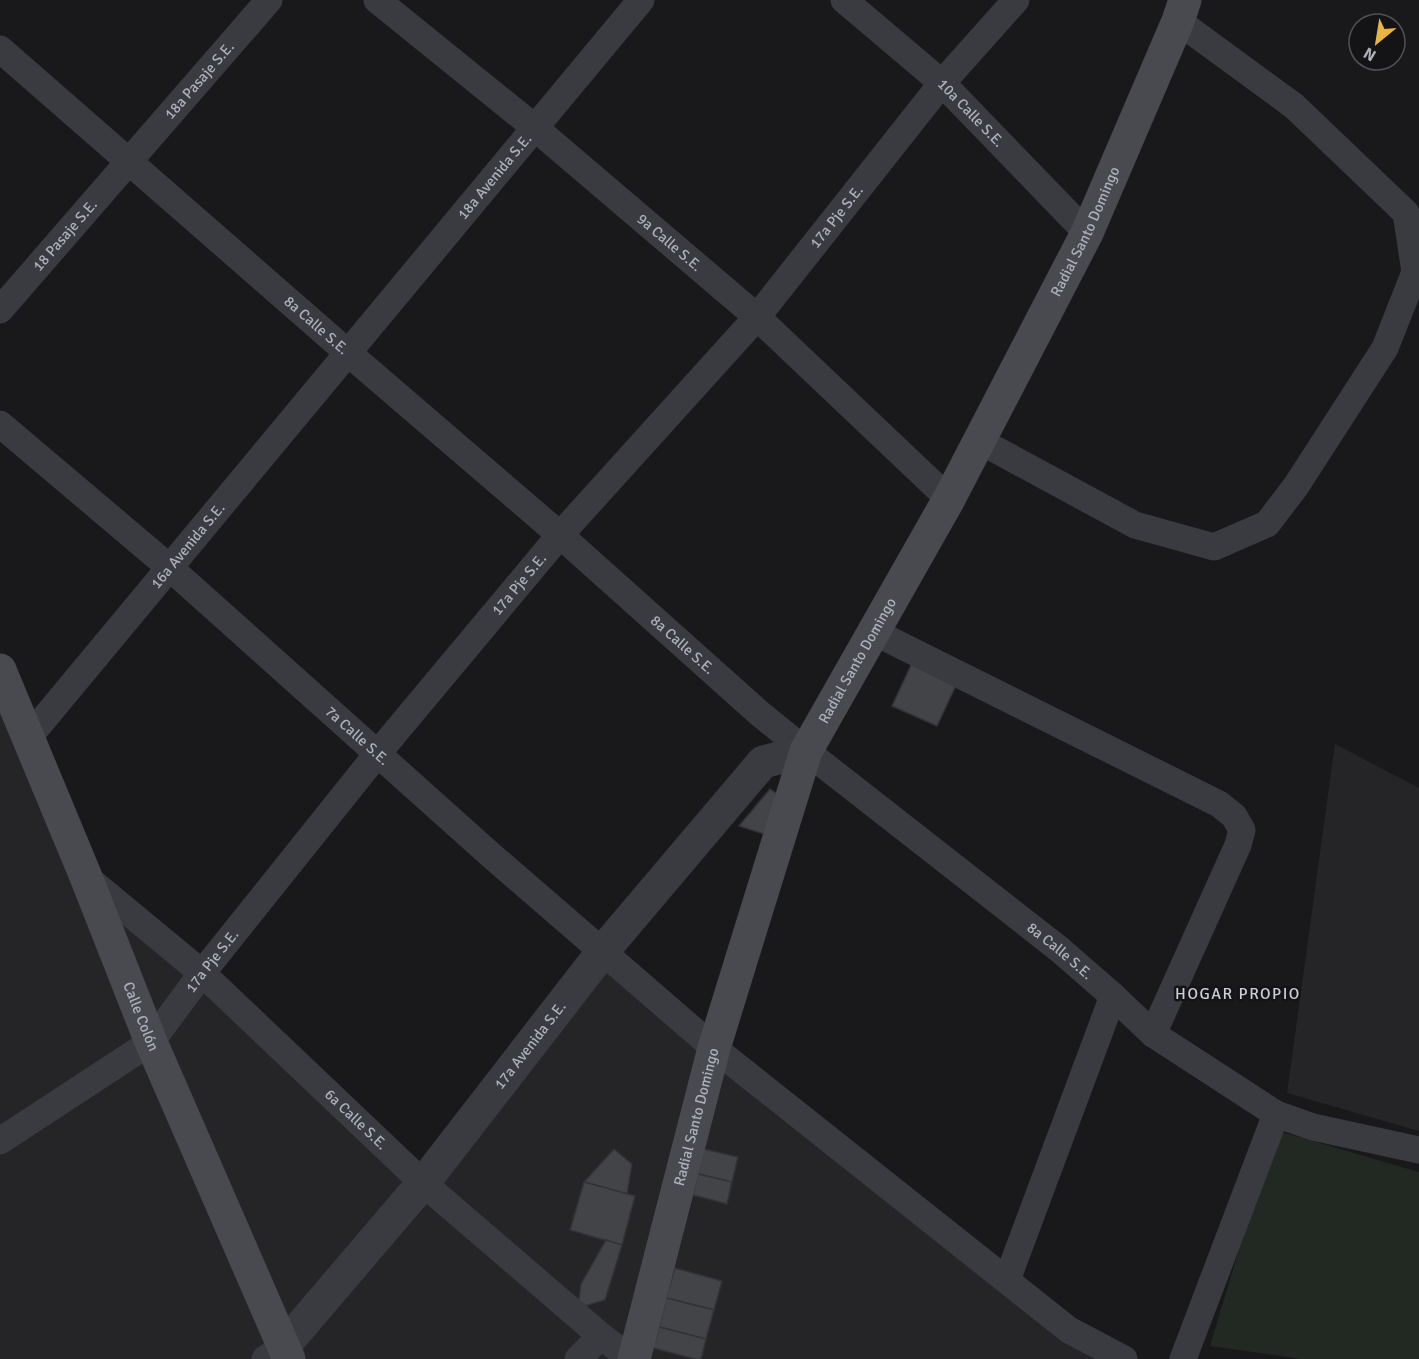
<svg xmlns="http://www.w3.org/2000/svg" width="1419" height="1359" font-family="Signika,sans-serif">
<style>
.built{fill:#252528}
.green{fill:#212922}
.building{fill:#434448;stroke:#333337;stroke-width:1.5}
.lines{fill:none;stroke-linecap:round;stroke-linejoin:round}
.minor{stroke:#3a3b40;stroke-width:27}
.tertiary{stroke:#3a3b40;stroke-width:33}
.secondary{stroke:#484a50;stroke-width:33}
.labels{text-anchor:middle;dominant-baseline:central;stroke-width:5;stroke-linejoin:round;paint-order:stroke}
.street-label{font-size:15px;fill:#acb0ba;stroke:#141416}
.neighbourhood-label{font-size:16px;letter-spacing:1.5px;fill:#cdcfd6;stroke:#141416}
</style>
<rect width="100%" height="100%" fill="#19191b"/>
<g class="built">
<polygon points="0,669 86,877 428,1176 606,948 1124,1359 0,1359"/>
<polygon points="1335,744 1419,788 1419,1131 1287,1093"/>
</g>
<polygon class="green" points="1275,1130 1419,1172 1419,1359 1302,1359 1210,1346"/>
<g class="building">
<polygon points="912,663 957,683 937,726 892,706"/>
<polygon points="770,789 780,796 767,835 739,826"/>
<polygon points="614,1149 632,1164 627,1194 584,1182"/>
<polygon points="704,1149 738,1157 732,1182 698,1174"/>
<polygon points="698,1174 732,1182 727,1204 693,1195"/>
<polygon points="584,1182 635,1196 622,1245 570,1230"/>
<polygon points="606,1240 622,1245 605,1300 578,1308 581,1284"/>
<polygon points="675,1268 722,1281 714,1310 666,1298"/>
<polygon points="666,1298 714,1310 706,1339 659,1327"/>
<polygon points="659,1327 706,1339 701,1359 695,1359 653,1348"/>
</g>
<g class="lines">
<g class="minor">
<path id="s1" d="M377 0 534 127 757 317 949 499"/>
<path id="s2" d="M844 0 942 83 1087 233"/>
<path id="s3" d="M0 49 347 352 560 535 759 713 806 751 1059 949 1113 996 1153 1034 1276 1114 1313 1127 1419 1150"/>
<path id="s4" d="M0 310 269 0"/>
<path id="s5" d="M0 424 170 568 493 857 714 1048 1069 1330 1124 1359"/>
<polyline points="980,441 1135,525 1214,547 1267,524 1296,486 1385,348 1415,272 1406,213 1294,106 1178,21"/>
<polyline points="874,632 1219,804 1234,816 1242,830 1238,845 1153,1034"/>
<path id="s6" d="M28 738 641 0"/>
<path id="s7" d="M86 877 202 973 423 1183 601 1336 631 1359"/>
<path id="s8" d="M0 1141 151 1042 202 973 378 753 560 535 757 317 942 83 1016 0"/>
<polyline points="1007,1280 1113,996"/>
<polyline points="265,1359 283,1347"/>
<polyline points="578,1359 601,1336"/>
<polyline points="1183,1359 1276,1114"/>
</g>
<path class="tertiary" id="s9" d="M283 1347 428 1177 603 951 763 762 806 751"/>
<g class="secondary">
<path id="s10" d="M0 670 86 877 151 1042 289 1359"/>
<path id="s11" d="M634 1359 714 1048 806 751 949 499 1087 233 1178 21 1185 0"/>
</g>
</g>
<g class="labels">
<g class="street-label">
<text stroke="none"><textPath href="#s4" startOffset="304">18a Pasaje S.E.</textPath></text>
<text stroke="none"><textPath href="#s2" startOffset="170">10a Calle S.E.</textPath></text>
<text stroke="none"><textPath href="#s6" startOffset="730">18a Avenida S.E.</textPath></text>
<text stroke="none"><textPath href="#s8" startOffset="1254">17a Pje S.E.</textPath></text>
<text stroke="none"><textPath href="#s11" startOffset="1222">Radial Santo Domingo</textPath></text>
<text stroke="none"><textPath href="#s4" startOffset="99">18 Pasaje S.E.</textPath></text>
<text stroke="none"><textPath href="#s1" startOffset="380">9a Calle S.E.</textPath></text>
<text stroke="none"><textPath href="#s3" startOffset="420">8a Calle S.E.</textPath></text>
<text stroke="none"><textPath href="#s6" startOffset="250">16a Avenida S.E.</textPath></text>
<text stroke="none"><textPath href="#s8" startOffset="768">17a Pje S.E.</textPath></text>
<text stroke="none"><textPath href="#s3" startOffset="906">8a Calle S.E.</textPath></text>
<text stroke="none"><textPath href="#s11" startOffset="736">Radial Santo Domingo</textPath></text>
<text stroke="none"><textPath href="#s5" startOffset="474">7a Calle S.E.</textPath></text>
<text stroke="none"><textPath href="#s3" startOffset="1392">8a Calle S.E.</textPath></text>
<text stroke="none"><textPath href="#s8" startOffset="282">17a Pje S.E.</textPath></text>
<text stroke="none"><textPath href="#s10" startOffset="374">Calle Colón</textPath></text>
<text stroke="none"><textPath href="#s9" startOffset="390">17a Avenida S.E.</textPath></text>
<text stroke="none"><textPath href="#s11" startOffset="250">Radial Santo Domingo</textPath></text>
<text stroke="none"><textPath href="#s7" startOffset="363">6a Calle S.E.</textPath></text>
</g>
<g class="neighbourhood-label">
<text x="1238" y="994">HOGAR PROPIO</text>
</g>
</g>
<g transform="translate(1377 42) rotate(210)"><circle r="28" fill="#141416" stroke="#515258" stroke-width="1.5"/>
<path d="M0-4.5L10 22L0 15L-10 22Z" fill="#eab442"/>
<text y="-9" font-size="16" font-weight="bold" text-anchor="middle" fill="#acb0ba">N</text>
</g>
</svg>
